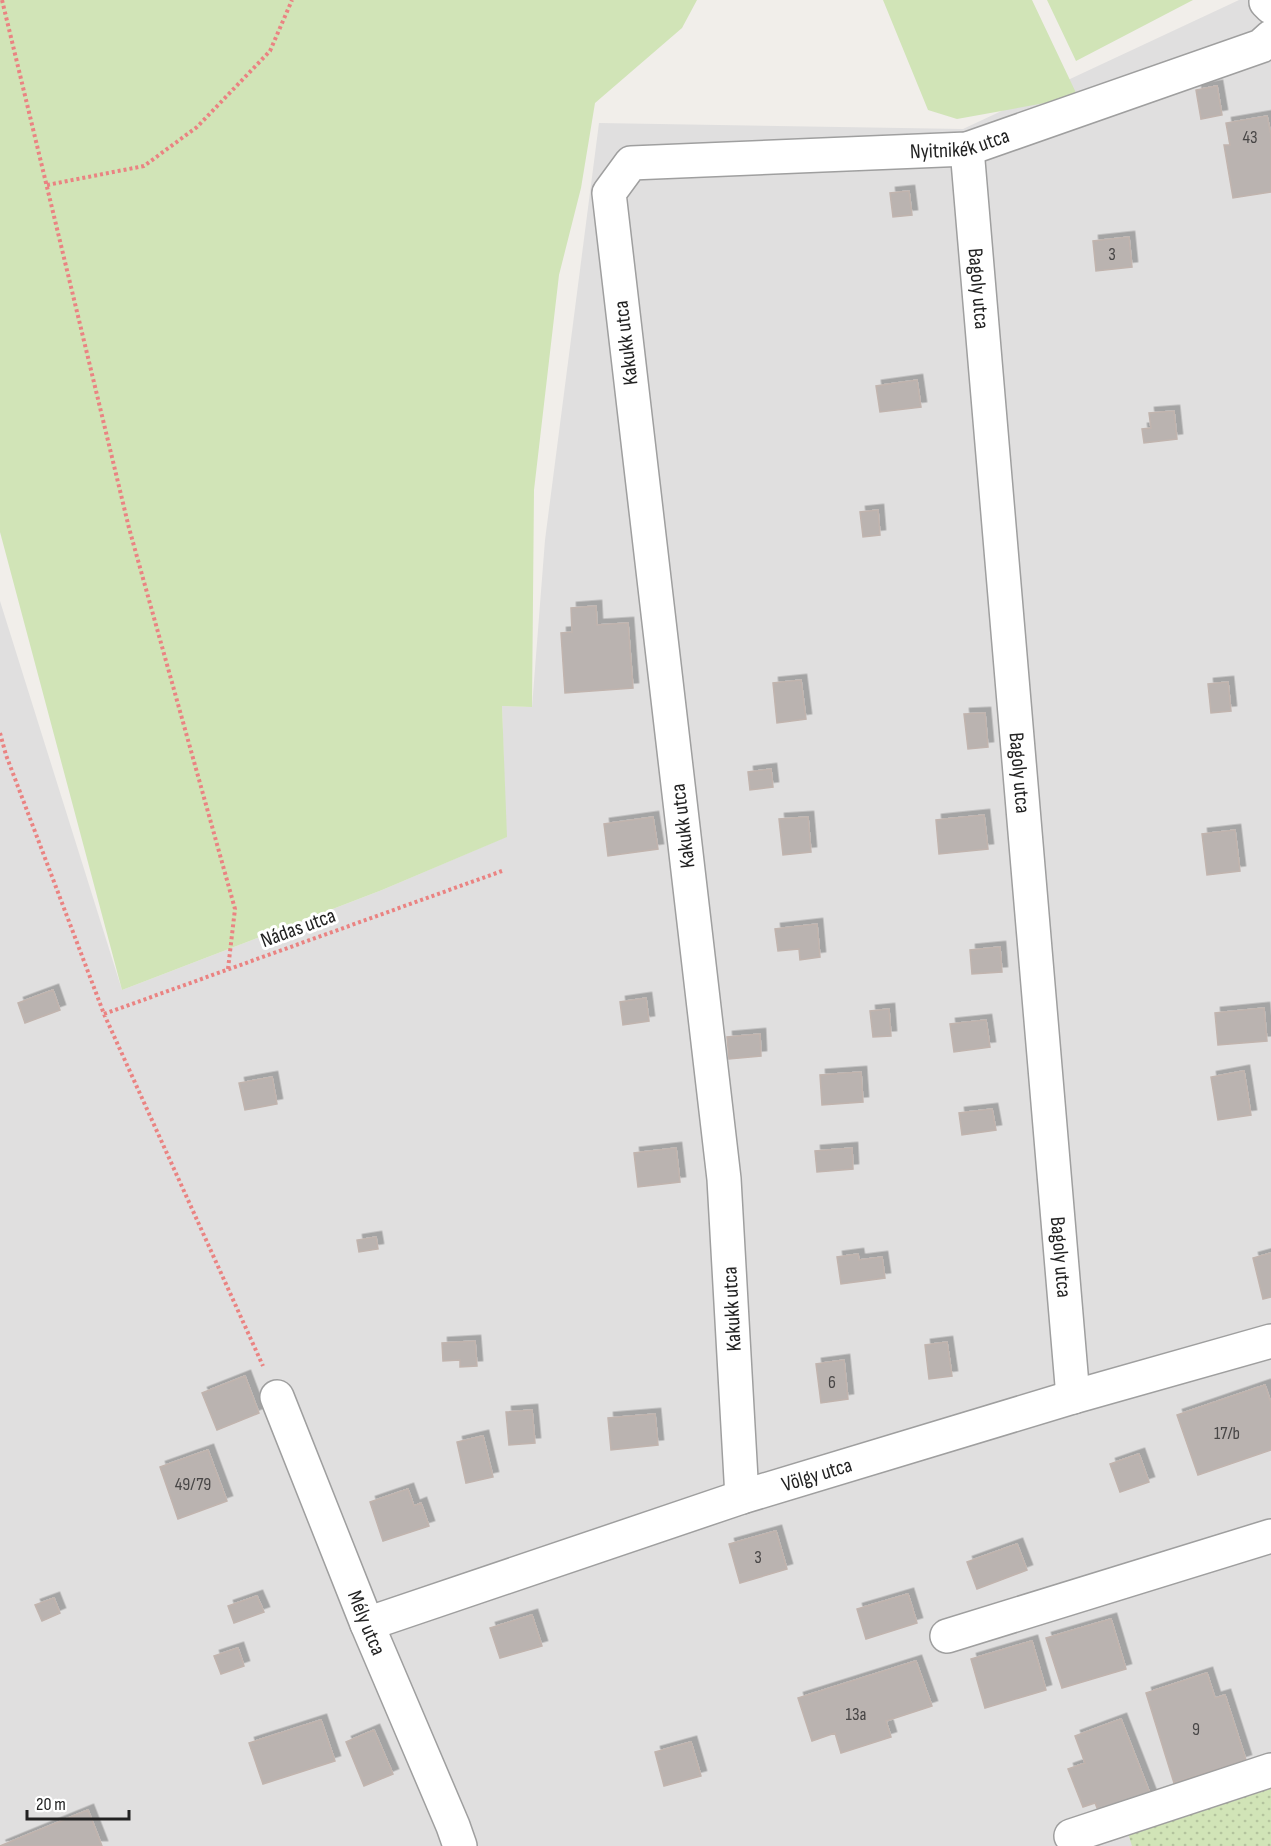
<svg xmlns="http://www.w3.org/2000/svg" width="1271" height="1846" viewBox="0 0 1271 1846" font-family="'Sofia Sans Condensed',sans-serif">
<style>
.residential{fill:#e0dfdf}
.grass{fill:#d1e4b7}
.garden{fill:url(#garden-dots)}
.building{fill:#bab3b0;stroke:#c1b4ae;stroke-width:1.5;filter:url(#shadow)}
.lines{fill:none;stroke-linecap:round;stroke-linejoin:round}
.minor-casing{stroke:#9f9f9f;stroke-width:36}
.path{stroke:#ea8382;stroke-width:4;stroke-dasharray:3 3;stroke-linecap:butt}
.minor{stroke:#fff;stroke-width:33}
.labels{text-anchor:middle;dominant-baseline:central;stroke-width:6;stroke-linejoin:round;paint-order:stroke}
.number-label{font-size:18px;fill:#484646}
.street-label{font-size:21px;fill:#222;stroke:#fff}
</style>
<defs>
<pattern id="garden-dots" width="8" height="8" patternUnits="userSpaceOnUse" patternTransform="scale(1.5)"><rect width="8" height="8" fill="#d1e4b7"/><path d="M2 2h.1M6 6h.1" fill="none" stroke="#b3c39d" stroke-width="1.8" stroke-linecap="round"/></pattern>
<filter id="shadow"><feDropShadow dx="5.5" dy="-5.5" stdDeviation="0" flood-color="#0004"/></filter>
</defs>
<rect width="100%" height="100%" fill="#f1eeea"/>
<path class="residential" d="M1239,0H1271V1846H0V601L122,990L382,890L506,837L502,706L532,707L545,540L599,123L963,129Z"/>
<path class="grass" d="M0,0H697L682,28L595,103L581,188L559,275L534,490L532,707L502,706L507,837L382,890L122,990L0,532Z
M883,0H1032L1078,97L957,119L928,110Z
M1047,0H1193L1076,61Z"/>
<path class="garden" d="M1271,1788V1846H1132L1128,1833Z"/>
<path class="building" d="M1217,86L1222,115L1201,119L1196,90Z
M1267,116L1271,135V192L1233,198L1224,145H1230L1226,123Z
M909,191L912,215L893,217L890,193Z
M1129,237L1132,267L1096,271L1093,241Z
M917,380L921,407L880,412L876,386Z
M1174,411L1177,439L1144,443L1142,429L1151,428L1149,413Z
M878,510L880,535L863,537L860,512Z
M596,606L597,625L628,623L633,688L565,693L561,633L572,632L571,608Z
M801,680L806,719L777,723L773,683Z
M1228,682L1231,711L1211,713L1208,684Z
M985,713L988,747L968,749L964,714Z
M771,769L773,787L750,790L748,772Z
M984,815L988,849L939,854L936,820Z
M653,817L658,849L608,856L604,824Z
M808,817L811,852L783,855L779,819Z
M1235,830L1240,871L1207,875L1202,834Z
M817,924L820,957L800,960L799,949L778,951L775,929Z
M1000,947L1002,972L972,974L970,950Z
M53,990L60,1010L25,1023L18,1003Z
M646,998L649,1021L623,1025L620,1002Z
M1264,1008L1267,1041L1218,1045L1215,1013Z
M889,1009L891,1036L873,1037L870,1011Z
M986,1020L990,1047L954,1052L950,1024Z
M760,1034L761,1056L729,1059L727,1037Z
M1244,1071L1251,1115L1218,1120L1211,1077Z
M861,1072L863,1102L822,1105L820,1075Z
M272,1077L277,1104L245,1110L239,1083Z
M992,1109L996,1130L962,1135L959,1113Z
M676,1148L680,1182L638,1187L634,1153Z
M852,1148L853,1169L817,1172L815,1151Z
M376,1237L378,1249L359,1252L357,1240Z
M1271,1253V1297L1263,1299L1253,1258Z
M858,1254L859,1260L882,1257L885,1278L841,1284L837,1257Z
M475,1341L477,1366L460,1367V1360L443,1361L442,1343Z
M947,1342L952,1376L929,1379L925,1345Z
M844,1360L848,1399L821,1403L816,1364Z
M245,1376L259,1413L217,1430L202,1393Z
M1265,1385L1271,1403V1450L1198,1475L1177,1415Z
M532,1410L535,1443L509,1445L506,1412Z
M655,1414L658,1445L611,1450L608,1418Z
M483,1436L493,1477L466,1483L457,1442Z
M208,1450L227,1501L178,1519L160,1467Z
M1139,1454L1149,1482L1120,1492L1110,1464Z
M408,1489L414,1506L421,1503L429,1526L383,1541L370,1502Z
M776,1531L787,1569L740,1583L729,1544Z
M1017,1544L1027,1570L977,1589L967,1562Z
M908,1594L917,1623L866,1639L857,1609Z
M257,1596L264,1612L234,1623L228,1606Z
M54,1598L60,1613L42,1621L35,1605Z
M532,1615L542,1646L500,1658L490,1628Z
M1111,1619L1126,1669L1062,1688L1046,1638Z
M1032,1641L1046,1690L985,1708L971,1659Z
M238,1648L244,1666L221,1674L214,1656Z
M916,1661L932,1706L886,1721L891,1737L841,1753L835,1733L812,1741L798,1698Z
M1207,1673L1215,1698L1225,1695L1246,1760L1174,1783L1146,1693Z
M1121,1719L1151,1796L1100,1815L1095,1803L1083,1807L1068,1769L1085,1763L1075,1736Z
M321,1720L335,1761L263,1784L249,1743Z
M374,1730L393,1774L364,1786L346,1742Z
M691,1742L701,1776L664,1786L655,1752Z
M88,1810L102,1846H0Z"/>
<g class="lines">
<defs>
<g id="minor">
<path d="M1266,2L1271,7"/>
<path id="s1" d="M967,149L1073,1397"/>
<path id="s2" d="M277,1397L367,1624L453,1826L460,1846"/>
<path id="s3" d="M742,1497L724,1179L609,193L631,163L967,149L1261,46L1271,37"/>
<path id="s4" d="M367,1624L742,1497L1073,1397L1271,1341"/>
<path d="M947,1636L1271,1536"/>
<path d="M1071,1836L1271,1770"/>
</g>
</defs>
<use href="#minor" class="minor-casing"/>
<path class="path" d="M2,0L129,528L235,909L228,969
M47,185L144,166L197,127L270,51L292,0
M0,733L6,755L104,1014L263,1366
M104,1014L502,871"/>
<use href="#minor" class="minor"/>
</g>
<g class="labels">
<g class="number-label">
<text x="1250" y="137">43</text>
<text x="1112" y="254">3</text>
<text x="832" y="1382">6</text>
<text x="1227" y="1433">17/b</text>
<text x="193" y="1484">49/79</text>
<text x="758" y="1557">3</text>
<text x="856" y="1714">13a</text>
<text x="1196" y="1729">9</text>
</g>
<g class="street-label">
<text stroke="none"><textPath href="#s3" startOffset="1678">Nyitnikék utca</textPath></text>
<text stroke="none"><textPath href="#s1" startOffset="140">Bagoly utca</textPath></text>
<text transform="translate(626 343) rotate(-97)">Kakukk utca</text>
<text stroke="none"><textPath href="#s1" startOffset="626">Bagoly utca</textPath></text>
<text transform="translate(683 826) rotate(-97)">Kakukk utca</text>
<text transform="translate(298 928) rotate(-20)">Nádas utca</text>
<text stroke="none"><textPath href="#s1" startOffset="1112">Bagoly utca</textPath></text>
<text transform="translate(732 1309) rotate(-93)">Kakukk utca</text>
<text stroke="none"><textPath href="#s4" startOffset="474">Völgy utca</textPath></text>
<text stroke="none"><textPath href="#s2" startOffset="243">Mély utca</textPath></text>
</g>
</g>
<path d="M27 1810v9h102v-9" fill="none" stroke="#222222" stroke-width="3"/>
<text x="36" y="1810" font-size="18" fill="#222222" stroke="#ffffff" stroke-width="4.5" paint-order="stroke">20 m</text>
</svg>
